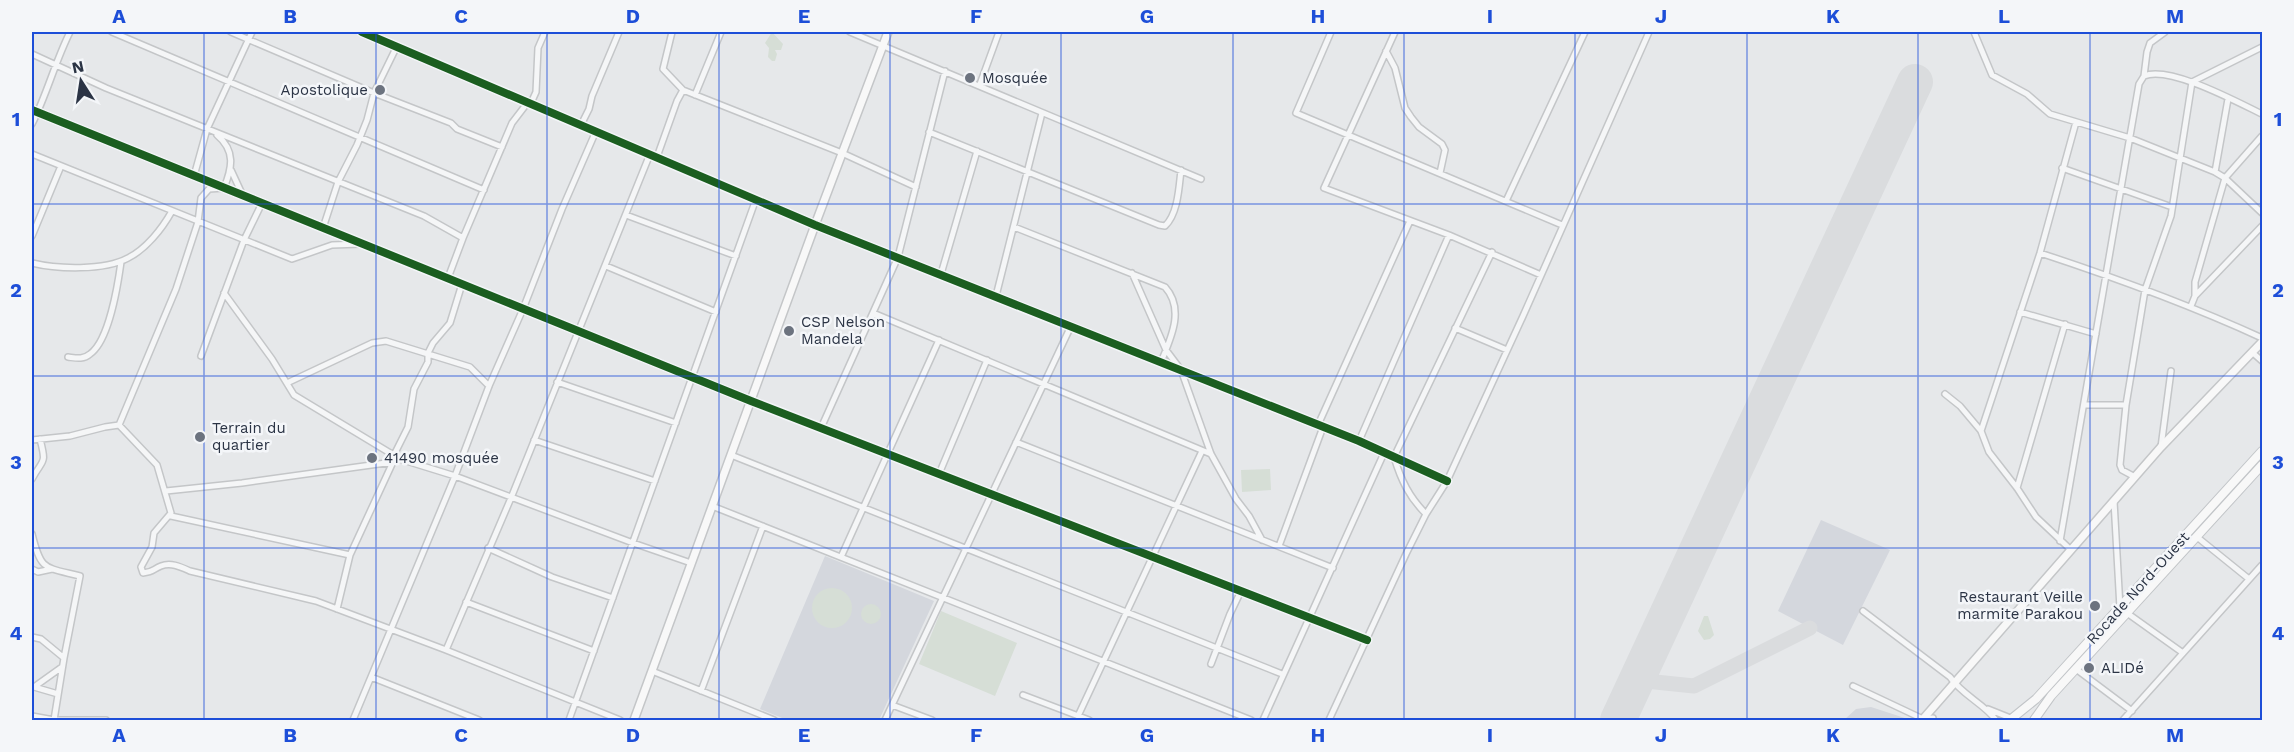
<svg xmlns="http://www.w3.org/2000/svg" width="2294" height="752" viewBox="0 0 2294 752" font-family="'Work Sans',sans-serif">
<style>
.built{fill:#d4d7dd}
.green{fill:#d6ded6}
.lines{fill:none;stroke-linecap:round;stroke-linejoin:round}
.taxiway{stroke:#dadcde;stroke-width:15}
.runway{stroke:#dadcde;stroke-width:36}
.street-casing{stroke:#c4c6c8;stroke-width:8}
.secondary-casing{stroke:#c4c6c8;stroke-width:10}
.primary-casing{stroke:#c2c5c8;stroke-width:10}
.street{stroke:#f5f6f7;stroke-width:5}
.secondary{stroke:#f8f8f8;stroke-width:7}
.primary{stroke:#f8f8f8;stroke-width:8}
.cycleway-casing{stroke:#f4f6f9;stroke-width:11}
.cycleway{stroke:#1b5e20;stroke-width:8}
.grid{fill:none;stroke:#1d4ed8;stroke-width:1.5;stroke-opacity:0.55}
.poi-dot{fill:#6c737f;stroke:#f4f6f9;stroke-width:2}
.labels{text-anchor:middle;dominant-baseline:central;stroke-width:5;stroke-linejoin:round;paint-order:stroke}
.poi-label{font-size:15px;fill:#2b3445;stroke:#f4f6f9;text-anchor:start}
.street-label{font-size:15px;fill:#2b3445;stroke:#f4f6f9}
.neatline{fill:none;stroke:#1d4ed8;stroke-width:2}
.grid-label{font-size:20px;text-anchor:middle;font-weight:bold;fill:#1d4ed8}
</style>
<rect width="100%" height="100%" fill="#e6e8ea"/>
<path class="built" d="M1821,520L1890,550L1843,645L1778,611Z
M825,556L934,601L879,720H787L760,709Z
M1871,707L1911,720H1844L1856,709Z"/>
<path class="green" d="M772,32L783,44L781,50H775L777,54L775,61H772L768,57L769,48L765,43Z
M1270,469L1271,490L1242,492L1241,470Z
M812 608a20 20 0 1 1 40 0a20 20 0 1 1-40 0Z
M861 614a10 10 0 1 1 20 0a10 10 0 1 1-20 0Z
M941,611L1017,643L995,696L919,664Z
M1704,616H1708L1714,635L1710,639L1704,640L1698,631Z"/>
<g class="lines">
<path class="taxiway" d="M1636,680L1694,686L1810,628"/>
<path class="runway" d="M1618,720L1915,82"/>
<defs>
<path id="street" d="M112,32L484,190
M231,32L374,93L451,123L457,129L502,147
M672,32L663,69L683,90L842,153L916,187
M850,32L1201,179
M1331,32L1296,113L1562,225
M1395,32L1324,188L1449,235L1541,275
M1974,32L1992,75L2027,94L2050,114L2130,138L2215,172L2225,178L2262,213
M1386,51L1395,68L1405,108L1411,117L1419,127L1442,144L1445,150L1440,173
M32,54L106,88L424,216L463,238
M2144,76C2169,65 2237,102 2262,114
M980,84L999,32
M695,95L721,32
M32,124C47,94 55,62 70,32
M581,125L589,109L592,96L619,32
M929,132L1159,225L1165,226C1178,214 1179,187 1181,170
M32,154L292,259L332,245L361,244
M657,157L677,101L683,90
M2062,168L2172,207
M231,170L243,196
M2215,172L2228,99
M194,176L207,129L252,32
M1506,201L1585,32
M626,215L736,256
M1014,227L1165,287C1185,309 1171,338 1161,362
M323,228L338,182L357,145L367,120L374,93L397,46
M32,236L61,166
M2040,253C2116,278 2190,305 2262,338
M32,263C57,269 104,271 128,258C146,249 162,229 172,211
M606,266L716,312
M1132,273L1166,350L1181,370L1211,454L1236,499L1249,516L1262,540
M941,274L977,151
M448,278L463,238L512,123L525,106L531,103L536,92L538,48L545,32
M224,293L272,359L294,395L400,459
M996,296L1042,113
M2195,296L2262,226
M2191,306L2195,296V282L2225,178L2262,136
M2020,312L2096,334
M873,313L1211,454
M1455,328L1507,350
M2253,353L2262,361
M201,356L244,240L262,203
M68,357C76,358 83,360 90,354C109,341 118,284 121,262
M557,382L676,423
M287,383L372,343L386,341L470,367L489,386
M1229,389L1359,441L1447,481
M1945,394L1960,406L1981,431L1989,452L2017,488L2036,517L2071,550
M2084,405H2126
M119,425L157,465L171,513L154,533L152,547L141,567L143,573C154,572 153,569 161,566C171,562 181,567 190,571L316,601L446,650L620,720
M1318,425L1410,221
M821,428L898,257L945,71
M1981,431L2040,253L2076,122
M32,440L70,436L105,427L119,425L176,289L198,222L201,198L209,189L224,188C232,168 236,151 217,135
M534,440L655,481
M1359,441L1449,235
M1016,442L1333,568
M2161,447L2171,371
M394,455L408,427L414,389L428,362V353L433,343L450,323L462,284
M731,455L1282,674
M939,474L987,360
M2135,477L2122,470L2120,465L2126,405L2145,290L2171,216L2192,82L2262,47
M32,479C43,458 47,466 40,439
M2017,488L2065,324
M166,491L242,483L393,462
M2114,501L2120,608L2183,653
M712,506L1251,720
M1426,514C1409,497 1401,480 1394,457L1492,252
M171,516L350,555
M32,534C41,571 44,567 80,576L64,658
M2197,537L2249,579
M2060,541L2139,84L2144,76L2147,52L2150,43L2165,32
M1279,546L1323,427
M488,548L552,577L613,598
M841,557L939,340
M32,569L38,572L52,569
M466,602L594,651
M337,609L350,555L393,462L400,459L455,476L633,543L691,563
M1863,611L1950,677C1962,695 1983,703 1996,720
M32,637L41,639L64,658L54,720
M446,650L511,498L650,154
M1211,664L1230,614L1241,591
M2076,669L2132,711
M652,671L774,720
M371,677L479,720
M1853,686L1923,719L1933,718
M32,687H34L62,667
M34,687L58,694
M701,691L763,526
M1023,695L1089,720
M892,705L932,720
M1988,709L2013,719
M32,716L54,720H106
M1078,716L1202,451
M353,720L455,476L489,386L523,309L562,209L596,131
M569,720L756,199
M885,720L1071,326
M1263,720L1384,453
M1329,720L1406,554L1426,514L1447,481L1523,316L1649,32
M2123,720L2262,565"/>
<path id="secondary" d="M362,32L815,225L1229,389
M32,110L751,401L1367,640
M1923,719L2161,447L2262,342
M634,720L815,225L888,32"/>
<path id="primary" d="M2010,720L2036,699L2262,451
M2034,720L2051,696L2262,465"/>
</defs>
<use href="#street" class="street-casing"/>
<use href="#secondary" class="secondary-casing"/>
<use href="#primary" class="primary-casing"/>
<use href="#street" class="street"/>
<use href="#secondary" class="secondary"/>
<use href="#primary" class="primary"/>
<defs>
<path id="cycleway" d="M362,32L815,225L1359,441L1447,481
M32,110L751,401L1367,640"/>
</defs>
<use href="#cycleway" class="cycleway-casing"/>
<use href="#cycleway" class="cycleway"/>
</g>
<path class="grid" d="M204,32V720M376,32V720M547,32V720M719,32V720M890,32V720M1061,32V720M1233,32V720M1404,32V720M1575,32V720M1747,32V720M1918,32V720M2090,32V720M32,204H2262M32,376H2262M32,548H2262"/>
<g class="poi-dot">
<circle cx="970" cy="78" r="6"/>
<circle cx="380" cy="90" r="6"/>
<circle cx="789" cy="331" r="6"/>
<circle cx="200" cy="437" r="6"/>
<circle cx="372" cy="458" r="6"/>
<circle cx="2095" cy="606" r="6"/>
<circle cx="2089" cy="668" r="6"/>
</g>
<g class="labels">
<g class="poi-label">
<text x="982" y="78">Mosquée</text>
<text x="368" y="90" text-anchor="end">Apostolique</text>
<text x="801" y="322">CSP Nelson<tspan x="801" dy="17">Mandela</tspan></text>
<text x="212" y="428">Terrain du<tspan x="212" dy="17">quartier</tspan></text>
<text x="384" y="458">41490 mosquée</text>
<text x="2083" y="597" text-anchor="end">Restaurant Veille<tspan x="2083" dy="17">marmite Parakou</tspan></text>
<text x="2101" y="668">ALIDé</text>
</g>
<g class="street-label">
<text transform="translate(2138 588) rotate(-48)">Rocade Nord-Ouest</text>
</g>
</g>
<rect width="2294" height="752" fill="none" stroke="#f4f6f9" stroke-width="66"/>
<g transform="translate(81 81) rotate(348)" stroke="#f4f6f9" stroke-width="4.5" paint-order="stroke">
<path d="M0-4.5L10 22L0 15L-10 22Z" fill="#2b3445"/>
<text y="-9" font-size="16" font-weight="bold" text-anchor="middle" fill="#2b3445">N</text>
</g>
<rect x="33" y="33" width="2228" height="686" class="neatline"/>
<g class="grid-label">
<text x="119" y="23">A</text>
<text x="290" y="23">B</text>
<text x="461" y="23">C</text>
<text x="633" y="23">D</text>
<text x="804" y="23">E</text>
<text x="976" y="23">F</text>
<text x="1147" y="23">G</text>
<text x="1318" y="23">H</text>
<text x="1490" y="23">I</text>
<text x="1661" y="23">J</text>
<text x="1833" y="23">K</text>
<text x="2004" y="23">L</text>
<text x="2175" y="23">M</text>
<text x="16" y="126">1</text>
<text x="2278" y="126">1</text>
<text x="16" y="297">2</text>
<text x="2278" y="297">2</text>
<text x="16" y="469">3</text>
<text x="2278" y="469">3</text>
<text x="16" y="640">4</text>
<text x="2278" y="640">4</text>
<text x="119" y="742">A</text>
<text x="290" y="742">B</text>
<text x="461" y="742">C</text>
<text x="633" y="742">D</text>
<text x="804" y="742">E</text>
<text x="976" y="742">F</text>
<text x="1147" y="742">G</text>
<text x="1318" y="742">H</text>
<text x="1490" y="742">I</text>
<text x="1661" y="742">J</text>
<text x="1833" y="742">K</text>
<text x="2004" y="742">L</text>
<text x="2175" y="742">M</text>
</g>
</svg>
